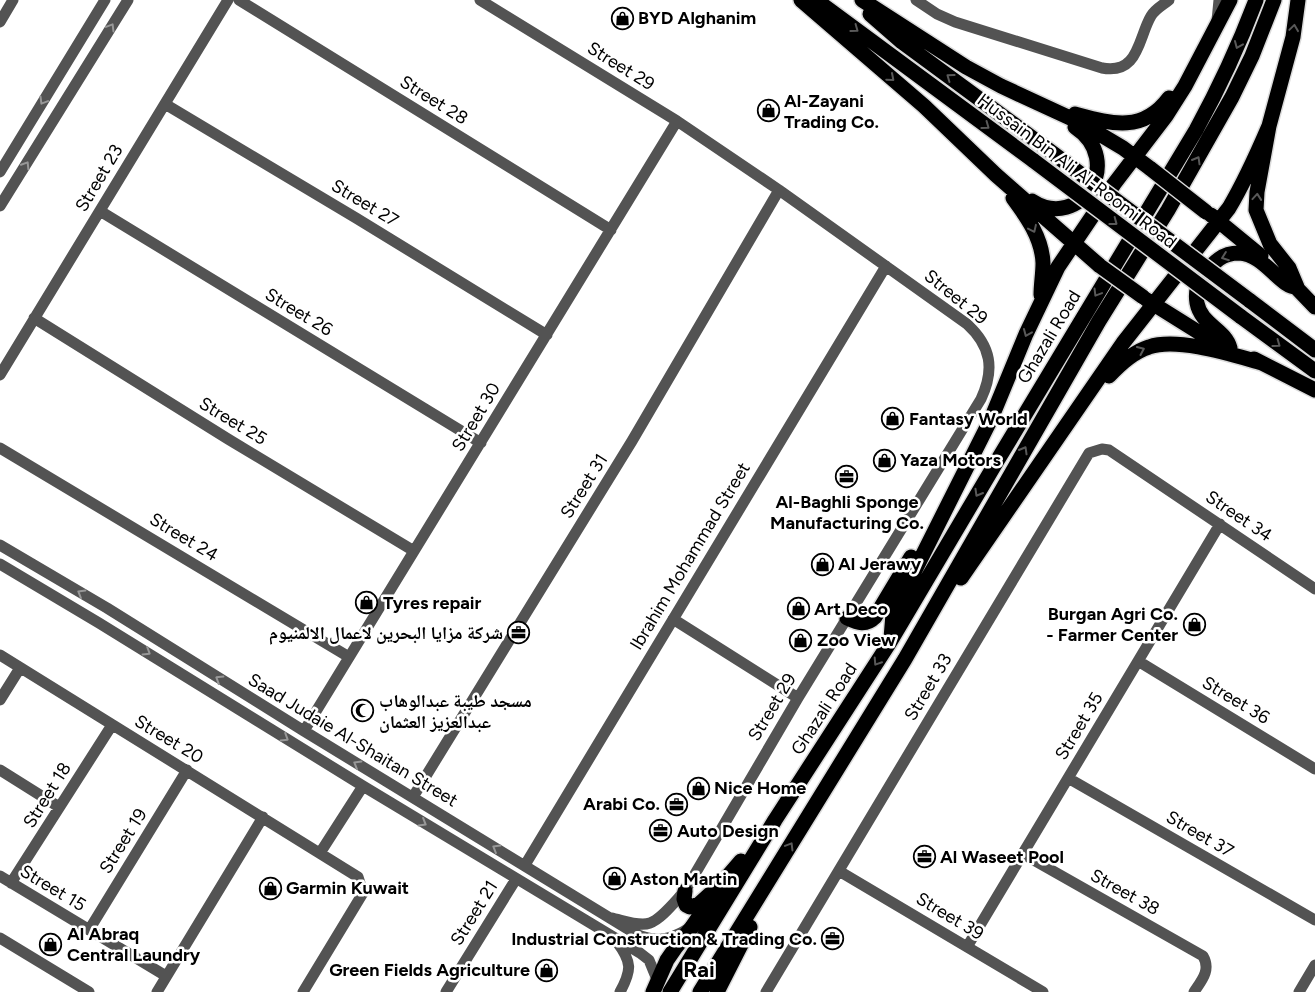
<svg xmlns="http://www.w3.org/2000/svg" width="1315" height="992" viewBox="0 0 1315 992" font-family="Figtree,'Noto Naskh Arabic',sans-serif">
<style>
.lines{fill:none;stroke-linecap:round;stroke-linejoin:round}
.highway-casing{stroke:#dbdbdb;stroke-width:18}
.minor{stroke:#535353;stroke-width:11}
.highway{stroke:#000;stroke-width:15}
.highway-bridge-casing{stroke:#dbdbdb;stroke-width:18;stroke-linecap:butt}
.highway-bridge{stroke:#000;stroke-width:15}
.oneway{stroke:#989898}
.oneway2{stroke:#595959}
.labels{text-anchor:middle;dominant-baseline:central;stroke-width:5;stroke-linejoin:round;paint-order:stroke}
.poi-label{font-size:18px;font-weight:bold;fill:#000;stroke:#fff;text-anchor:start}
.street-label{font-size:18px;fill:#000;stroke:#fff}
.district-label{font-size:22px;font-weight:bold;fill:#000;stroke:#fff}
</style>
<rect width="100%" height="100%" fill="#fff"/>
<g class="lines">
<defs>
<path id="highway" d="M801,0L924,106L996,175L1100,266
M816,0L1034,161
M862,0L966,67L1001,86L1081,123L1123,148L1151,169
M870,14L902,42L1046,148
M1075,114C1112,124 1143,133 1169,98
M1013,198C1027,217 1042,238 1043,263C1043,274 1041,284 1041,295
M1032,201C1080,232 1126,161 1075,127
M1211,215L1261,256
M1290,281L1315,307
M1297,287L1289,268L1270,244L1256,210L1257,192L1269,126L1293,37L1298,0
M1147,300L1203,335L1228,347
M1249,300L1315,350
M1240,316L1315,371
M1230,348C1225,329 1201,325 1197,303C1195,291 1198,283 1205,274C1214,262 1222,253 1239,253C1265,254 1280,288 1297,287
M1254,359L1315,390
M1109,376C1120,364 1133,352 1149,347C1178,337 1233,355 1262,363
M961,578L1123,343L1229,208C1245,181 1257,154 1269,126
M847,618C858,623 866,626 875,617L911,557
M891,638L893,614L991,419L1026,334L1058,267L1114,184L1166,116L1185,86L1230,0
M685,891L684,899L686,905L690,907L699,904L710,894
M653,992L667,960L676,947L692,927L722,883L741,861
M670,992L775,820L890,642L997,461L1196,130C1219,88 1239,45 1256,0
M700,992L905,659L1099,321L1168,210L1232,97L1252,56L1274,0
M717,992L750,927"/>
</defs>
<use href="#highway" class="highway-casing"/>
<path class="minor" d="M239,0L611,230
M480,0L677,121L779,190L967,324C991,346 995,369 981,399L798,698L685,891C676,900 662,919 650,923C639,927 622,920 611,918
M916,0L937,14L955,22L1102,68C1139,75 1138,38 1151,16C1155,9 1163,5 1169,0
M1217,21L1219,0
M0,22L13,0
M165,104L356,218L547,335
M0,172L105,0
M0,206L128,0
M100,211L481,443
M34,318L228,439L414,551
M0,375L228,0
M0,448L349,657
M0,545L107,608L304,731L636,934C657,943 669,940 688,929
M0,564L99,623L363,786L640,953L649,960L658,982
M673,619L798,698
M0,655L358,877L363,893L303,992
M1138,661L1315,769
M0,700L20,668
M304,731L677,121
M0,770L59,807
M1068,778L1315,920
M413,797L632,441L779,190
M320,853L363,786
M1023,854L1203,956C1211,970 1202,980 1194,992
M525,865L886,266
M839,871L1043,992
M0,876L166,976
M11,883L112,725
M89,930L187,770
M0,938L89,992
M617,942C632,962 632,970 620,992
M967,947L1220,524
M157,992L263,817
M446,992L516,879
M766,992L1089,453L1102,449L1109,450L1315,589
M1299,992L1315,965"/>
<use href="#highway" class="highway"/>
<defs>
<path id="highway-bridge" d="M1046,148L1249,300
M1034,161L1240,316
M1151,169L1206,212
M1100,266L1143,297"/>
</defs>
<use href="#highway-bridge" class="highway-bridge-casing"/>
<use href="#highway-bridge" class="highway-bridge"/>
</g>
<defs><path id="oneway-chevron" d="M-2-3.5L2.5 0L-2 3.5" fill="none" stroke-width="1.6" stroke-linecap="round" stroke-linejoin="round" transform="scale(1.25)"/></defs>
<g class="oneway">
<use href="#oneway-chevron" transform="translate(111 27) rotate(-59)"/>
<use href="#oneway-chevron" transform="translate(43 101) rotate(121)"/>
<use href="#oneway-chevron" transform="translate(26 165) rotate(-58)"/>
<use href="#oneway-chevron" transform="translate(81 593) rotate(-149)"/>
<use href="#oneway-chevron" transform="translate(147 652) rotate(32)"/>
<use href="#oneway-chevron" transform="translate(219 679) rotate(-148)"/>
<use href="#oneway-chevron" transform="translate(285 738) rotate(32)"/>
<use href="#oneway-chevron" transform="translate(357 764) rotate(-149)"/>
<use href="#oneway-chevron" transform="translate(423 823) rotate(31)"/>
<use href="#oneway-chevron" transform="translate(496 848) rotate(-149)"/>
</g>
<g class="oneway2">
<use href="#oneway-chevron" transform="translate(1294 28) rotate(-82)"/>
<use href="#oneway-chevron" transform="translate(855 29) rotate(36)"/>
<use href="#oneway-chevron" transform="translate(1238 45) rotate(113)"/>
<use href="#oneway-chevron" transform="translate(950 77) rotate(-144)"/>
<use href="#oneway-chevron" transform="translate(891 78) rotate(41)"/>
<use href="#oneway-chevron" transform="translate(986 126) rotate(36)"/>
<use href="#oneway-chevron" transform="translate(1197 160) rotate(-60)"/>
<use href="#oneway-chevron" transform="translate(1257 197) rotate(-85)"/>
<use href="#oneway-chevron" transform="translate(1114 222) rotate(37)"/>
<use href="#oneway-chevron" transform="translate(1033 229) rotate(65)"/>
<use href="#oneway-chevron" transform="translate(1225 257) rotate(160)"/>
<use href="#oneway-chevron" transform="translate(1097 293) rotate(121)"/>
<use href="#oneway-chevron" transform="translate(1027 333) rotate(113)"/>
<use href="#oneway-chevron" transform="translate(1277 344) rotate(36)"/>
<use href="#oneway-chevron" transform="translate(1141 350) rotate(-24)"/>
<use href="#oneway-chevron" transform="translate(1024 450) rotate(-60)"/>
<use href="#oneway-chevron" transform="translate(978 493) rotate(120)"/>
<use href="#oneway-chevron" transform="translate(877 662) rotate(123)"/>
<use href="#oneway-chevron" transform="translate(790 846) rotate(-59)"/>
</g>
<defs>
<symbol id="shop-ring" viewBox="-11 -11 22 22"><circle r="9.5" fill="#fff" stroke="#000" stroke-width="1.5"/><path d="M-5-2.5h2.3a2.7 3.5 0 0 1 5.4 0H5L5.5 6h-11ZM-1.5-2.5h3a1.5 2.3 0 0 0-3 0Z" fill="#000"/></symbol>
<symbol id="office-ring" viewBox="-11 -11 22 22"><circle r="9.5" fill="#fff" stroke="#000" stroke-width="1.5"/><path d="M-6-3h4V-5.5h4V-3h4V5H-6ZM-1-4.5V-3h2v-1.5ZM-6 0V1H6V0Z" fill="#000"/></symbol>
<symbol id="mosque-ring" viewBox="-11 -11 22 22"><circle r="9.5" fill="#fff" stroke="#000" stroke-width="1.5"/><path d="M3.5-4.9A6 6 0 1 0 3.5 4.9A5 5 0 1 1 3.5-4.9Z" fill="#000"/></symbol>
</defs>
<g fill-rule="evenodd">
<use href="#shop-ring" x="610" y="6" width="25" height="25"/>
<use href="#shop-ring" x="756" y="98" width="25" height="25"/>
<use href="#shop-ring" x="880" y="406" width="25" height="25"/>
<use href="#shop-ring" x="872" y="448" width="25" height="25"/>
<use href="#office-ring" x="834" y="464" width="25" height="25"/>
<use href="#shop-ring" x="810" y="552" width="25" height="25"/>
<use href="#shop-ring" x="354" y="590" width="25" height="25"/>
<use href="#shop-ring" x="786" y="596" width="25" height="25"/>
<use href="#shop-ring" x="1182" y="612" width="25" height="25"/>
<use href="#office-ring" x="506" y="620" width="25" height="25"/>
<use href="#shop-ring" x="788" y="628" width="25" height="25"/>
<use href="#mosque-ring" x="350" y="698" width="25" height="25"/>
<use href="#shop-ring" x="686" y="776" width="25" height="25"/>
<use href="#office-ring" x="664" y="792" width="25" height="25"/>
<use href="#office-ring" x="648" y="818" width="25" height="25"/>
<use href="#office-ring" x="912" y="844" width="25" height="25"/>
<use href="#shop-ring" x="602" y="866" width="25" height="25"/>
<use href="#shop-ring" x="258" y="876" width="25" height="25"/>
<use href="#office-ring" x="820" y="926" width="25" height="25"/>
<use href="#shop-ring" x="38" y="932" width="25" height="25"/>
<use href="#shop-ring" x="534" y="958" width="25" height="25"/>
</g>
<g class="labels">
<g class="poi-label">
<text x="638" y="18">BYD Alghanim</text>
<text x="784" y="101">Al-Zayani<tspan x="784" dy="21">Trading Co.</tspan></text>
<text x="909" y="419">Fantasy World</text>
<text x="900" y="460">Yaza Motors</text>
<text x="847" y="502" text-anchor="middle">Al-Baghli Sponge<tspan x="847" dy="21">Manufacturing Co.</tspan></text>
<text x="838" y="564">Al Jerawy</text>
<text x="383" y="603">Tyres repair</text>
<text x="814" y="609">Art Deco</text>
<text x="1178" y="614" text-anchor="end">Burgan Agri Co.<tspan x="1178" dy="21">- Farmer Center</tspan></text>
<text x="503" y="633" text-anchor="end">شركة مزايا البحرين لاعمال الالمنيوم</text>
<text x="817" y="640">Zoo View</text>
<text x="379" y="701">مسجد طيبة عبدالوهاب<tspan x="379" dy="21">عبدالعزيز العثمان</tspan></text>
<text x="714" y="788">Nice Home</text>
<text x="660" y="804" text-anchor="end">Arabi Co.</text>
<text x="677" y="831">Auto Design</text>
<text x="940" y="857">Al Waseet Pool</text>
<text x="630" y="879">Aston Martin</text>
<text x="286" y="888">Garmin Kuwait</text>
<text x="67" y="934">Al Abraq<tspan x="67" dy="21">Central Laundry</tspan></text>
<text x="817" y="939" text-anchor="end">Industrial Construction &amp; Trading Co.</text>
<text x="530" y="970" text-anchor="end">Green Fields Agriculture</text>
</g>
<g class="street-label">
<text transform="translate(621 66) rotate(32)">Street 29</text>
<text transform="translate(434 100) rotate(32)">Street 28</text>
<text transform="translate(1077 171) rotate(37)">Hussain Bin Ali Al-Roomi Road</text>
<text transform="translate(99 178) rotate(-59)">Street 23</text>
<text transform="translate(365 203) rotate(31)">Street 27</text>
<text transform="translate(956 297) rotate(39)">Street 29</text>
<text transform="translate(299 312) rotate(31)">Street 26</text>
<text transform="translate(1049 337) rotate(-59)">Ghazali Road</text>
<text transform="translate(476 417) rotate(-59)">Street 30</text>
<text transform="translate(233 421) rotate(31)">Street 25</text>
<text transform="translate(584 486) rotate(-58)">Street 31</text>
<text transform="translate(1239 516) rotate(34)">Street 34</text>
<text transform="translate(184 537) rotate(31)">Street 24</text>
<text transform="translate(690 556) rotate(-59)">Ibrahim Mohammad Street</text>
<text transform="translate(928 687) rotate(-59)">Street 33</text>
<text transform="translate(1236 700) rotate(31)">Street 36</text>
<text transform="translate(772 707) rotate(-59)">Street 29</text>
<text transform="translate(824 709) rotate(-57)">Ghazali Road</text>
<text transform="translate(1079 726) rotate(-59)">Street 35</text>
<text transform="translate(169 739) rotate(31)">Street 20</text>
<text transform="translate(353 740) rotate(31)">Saad Judaie Al-Shaitan Street</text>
<text transform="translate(47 795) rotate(-58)">Street 18</text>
<text transform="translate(1200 834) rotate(30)">Street 37</text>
<text transform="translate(123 841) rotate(-58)">Street 19</text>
<text transform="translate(53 888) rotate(31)">Street 15</text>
<text transform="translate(1125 892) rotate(29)">Street 38</text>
<text transform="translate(474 913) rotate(-58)">Street 21</text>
<text transform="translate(950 916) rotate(31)">Street 39</text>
</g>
<g class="district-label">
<text x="699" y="969">Rai</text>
</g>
</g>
</svg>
